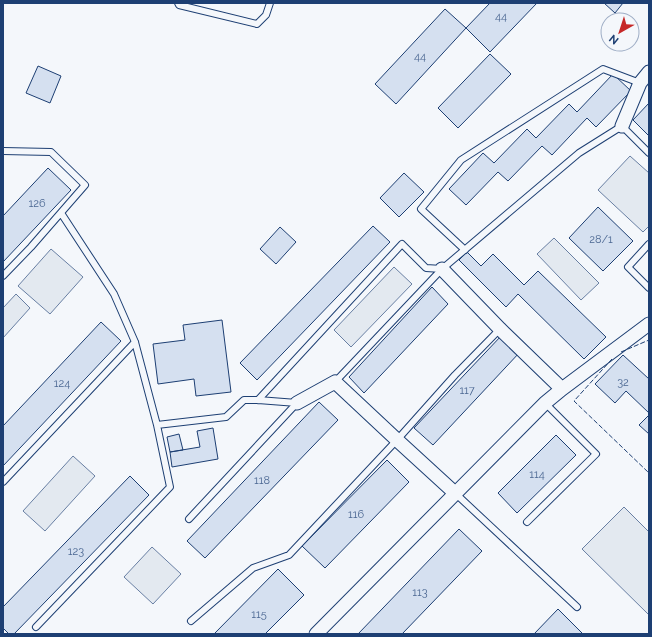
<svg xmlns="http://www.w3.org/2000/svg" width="652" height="637" viewBox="0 0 652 637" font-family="Raleway,sans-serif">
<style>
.green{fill:#e3e9f0;stroke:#687fa3}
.building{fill:#d5e0f0;stroke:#1d3f73}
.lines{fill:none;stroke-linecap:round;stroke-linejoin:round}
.lane-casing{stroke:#1d3f73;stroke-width:8}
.street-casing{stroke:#1d3f73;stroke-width:15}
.lane{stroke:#f4f7fb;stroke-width:6}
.street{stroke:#f4f7fb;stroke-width:13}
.fence{stroke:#1d3f73;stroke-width:1;stroke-dasharray:5 2;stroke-linecap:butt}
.labels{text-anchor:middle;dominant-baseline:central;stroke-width:3;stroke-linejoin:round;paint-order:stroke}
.number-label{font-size:11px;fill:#4b6792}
</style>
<rect width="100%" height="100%" fill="#f4f7fb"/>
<path class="green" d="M630,156L649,173V226L643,232L598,190Z
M554,238L599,283L581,300L537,254Z
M51,249L83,277L50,314L18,286Z
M394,267L412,284L351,347L334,330Z
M16,294L30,308L3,338V308Z
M73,456L95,476L45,531L23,511Z
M624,507L649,532V615L582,549Z
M152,547L181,574L153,604L124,577Z"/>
<path class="building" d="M490,3H537L490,52L466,28Z
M604,3H623L615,13Z
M445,9L466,28L396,104L375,84Z
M490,54L511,74L458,128L438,108Z
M38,66L61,76L50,103L26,93Z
M613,74L631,91L596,127L587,118L552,155L542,146L508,181L498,172L466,205L449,189L483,153L494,163L527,129L536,138L569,104L577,112Z
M649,103V136L633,120Z
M48,168L71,190L3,262V216Z
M404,173L424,192L399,217L380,198Z
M598,207L633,241L603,271L569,238Z
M373,226L390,242L257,380L240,363Z
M280,227L296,242L276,264L260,249Z
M467,252L481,266L493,254L524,285L538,271L606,337L584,359L518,294L506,307L459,260Z
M432,287L448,304L364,393L349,377Z
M222,320L231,392L196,396L194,379L158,384L153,344L185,340L183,325Z
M101,322L121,341L3,466V426Z
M502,335L520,352L433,445L414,428Z
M623,355L649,379V413L626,391L615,403L595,384Z
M319,402L338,420L205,558L187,541Z
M649,415V434L639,425Z
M213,428L218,459L172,467L170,452L200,447L197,431Z
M179,434L183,450L170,452L167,437Z
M556,435L576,455L517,513L498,493Z
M387,460L409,482L325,568L302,546Z
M130,476L149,495L14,634H9L3,628V607Z
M459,529L482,551L402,634H358Z
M278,569L304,595L265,634H214Z
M558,609L582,633V634H534Z"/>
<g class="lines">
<defs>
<path id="lane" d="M178,3L179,5L257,24L266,15L270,3
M3,151L51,152L85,185L31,247L3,276
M649,244L628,267L649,288
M465,250L421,209L461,160L603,69L640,83
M335,382L442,269L579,153L622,126L649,153
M258,400L402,244L426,268L442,269
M157,425L226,417L244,400H258L297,403
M3,482L135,342
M456,494L577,607
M189,519L297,403
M527,522L596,454L545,403
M191,621L253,568L289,555L397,440L455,375L500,329
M36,627L170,487L157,425L135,342L114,294L61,213"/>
<path id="street" d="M622,126L640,83L649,72
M442,269L500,329L562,389
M297,403L335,382L397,440L456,494
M316,634L545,403L562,389L649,324"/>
</defs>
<use href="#lane" class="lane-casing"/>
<use href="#street" class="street-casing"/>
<use href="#lane" class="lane"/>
<use href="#street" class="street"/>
<path class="fence" d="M621,352L649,340
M612,359L574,401L649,473"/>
</g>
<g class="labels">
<g class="number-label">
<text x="501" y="16">44</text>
<text x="420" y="56">44</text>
<text x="37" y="203">126</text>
<text x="601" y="239">28/1</text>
<text x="623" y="382">32</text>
<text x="62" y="383">124</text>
<text x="467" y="390">117</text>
<text x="537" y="474">114</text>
<text x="262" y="480">118</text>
<text x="356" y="514">116</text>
<text x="76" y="551">123</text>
<text x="420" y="592">113</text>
<text x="259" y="614">115</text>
</g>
</g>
<rect width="652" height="637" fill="none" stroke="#1d3f73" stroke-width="8"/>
<g transform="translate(620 32) rotate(219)"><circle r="19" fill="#f4f7fb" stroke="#9eadc5"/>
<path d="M0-3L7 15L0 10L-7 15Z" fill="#c62828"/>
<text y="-6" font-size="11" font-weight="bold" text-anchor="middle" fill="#1d3f73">N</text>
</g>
</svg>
